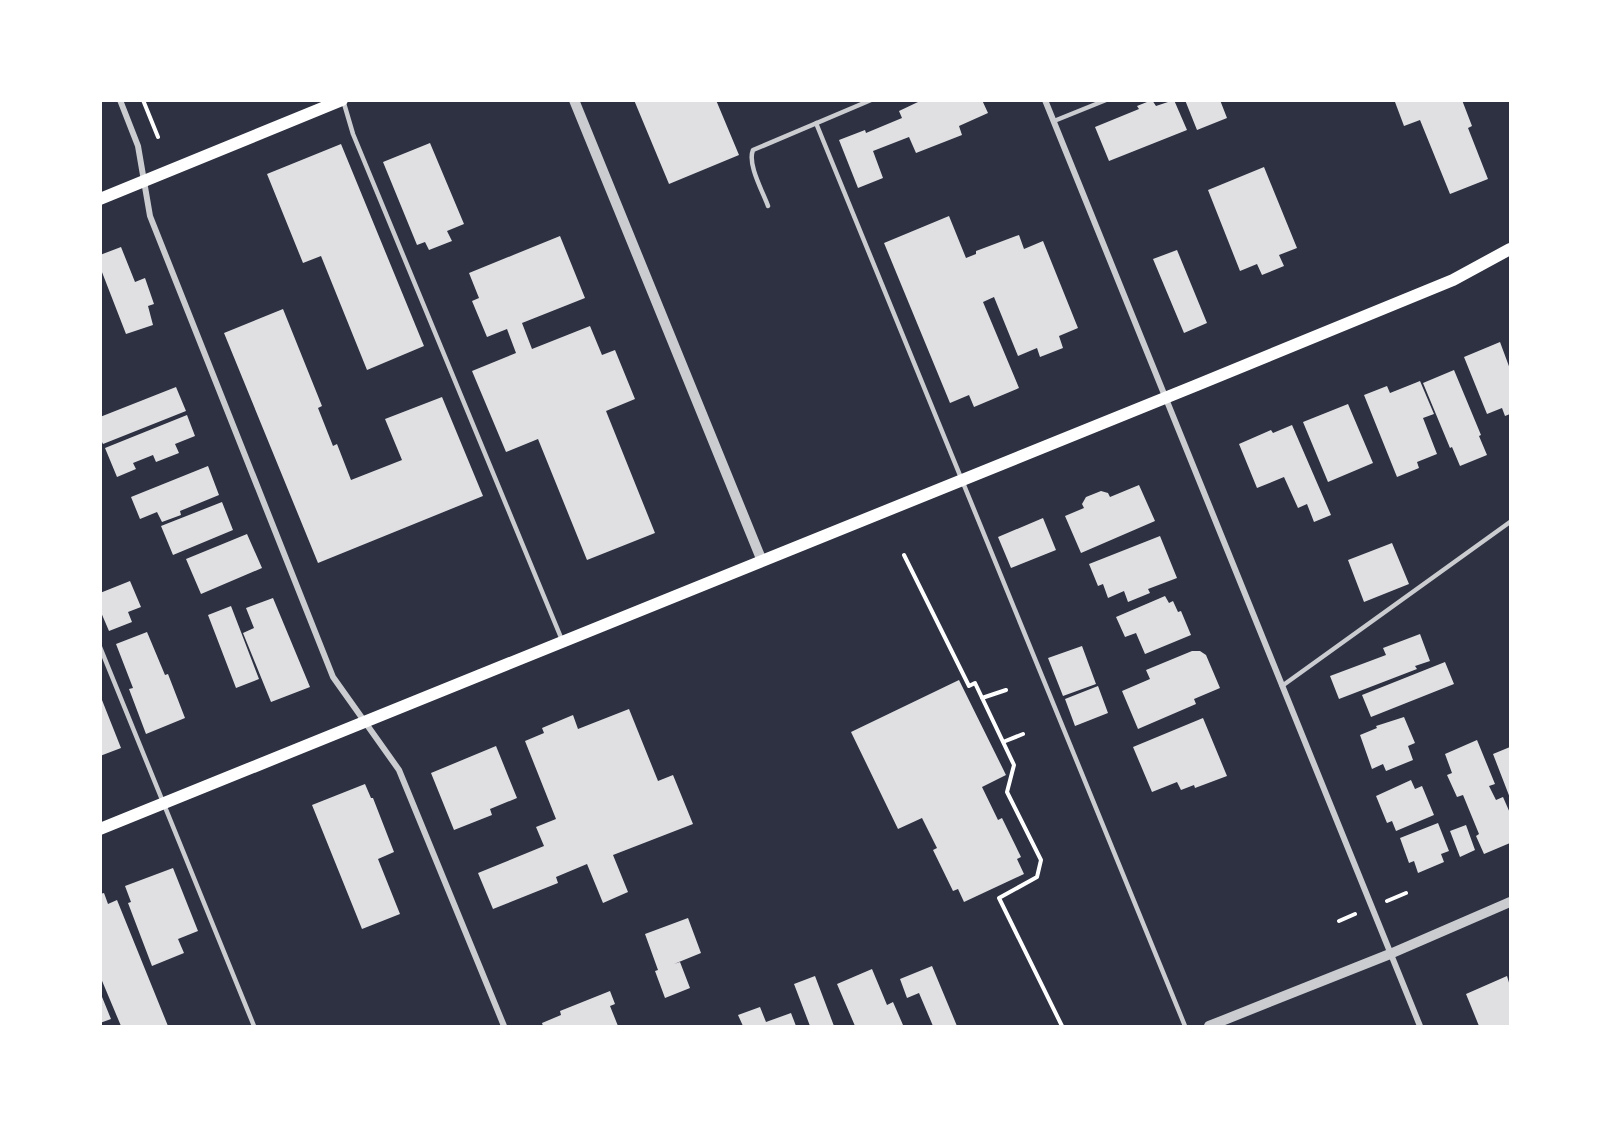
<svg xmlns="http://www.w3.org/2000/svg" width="1611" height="1127" viewBox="0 0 1611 1127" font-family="'Open Sans',sans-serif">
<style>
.building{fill:#e0e0e3}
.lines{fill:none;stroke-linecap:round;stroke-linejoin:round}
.path{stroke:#fff;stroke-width:4}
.service{stroke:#caccd0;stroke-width:4.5}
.minor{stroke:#caccd0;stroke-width:6}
.tertiary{stroke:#caccd0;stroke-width:10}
.secondary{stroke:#fff;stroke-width:12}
</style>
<rect width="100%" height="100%" fill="#2d3142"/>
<path class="building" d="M634,100H716L739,155L669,184Z
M917,100H982L988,113L959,126L962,135L916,153L909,137L873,151L883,178L858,188L839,140L865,130L866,133L902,118L899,111L918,102Z
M1152,100L1156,106L1174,100L1187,130L1109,161L1095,127L1139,109L1137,106Z
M1185,100H1220L1227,118L1197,130Z
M1398,100H1462L1472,126L1468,128L1488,179L1450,194L1420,120L1404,126L1395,102Z
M430,143L464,224L447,231L452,241L429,250L425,242L417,245L383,162Z
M341,144L424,346L367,370L321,256L303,263L267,174Z
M1264,167L1297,248L1279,255L1284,266L1262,275L1257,264L1240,271L1208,190Z
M949,216L966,258L976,254V251L1019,235L1024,249L1043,241L1078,328L1059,336L1063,348L1040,357L1037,348L1018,356L994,297L983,302L1019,388L974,407L969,395L950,403L884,243Z
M560,236L585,298L522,323L532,349L590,326L602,355L615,350L635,399L606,411L655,533L587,560L538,439L506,452L472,371L516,353L507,329L487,337L472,301L479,298L469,273Z
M121,247L135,282L145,278L154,304L148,306L153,325L126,334L100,267V255Z
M1177,250L1207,323L1184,333L1153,259Z
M283,309L322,406L318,408L333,446L337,444L351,480L402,460L385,419L442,397L483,496L318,563L224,333Z
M1500,342L1510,369V414L1505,416L1502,408L1487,414L1464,357Z
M1454,370L1481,435L1479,436L1487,455L1460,466L1452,447L1450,448L1423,383Z
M1420,381L1434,414L1423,418L1437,454L1417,462L1419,468L1397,477L1364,395L1387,386L1390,393Z
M176,387L186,411L103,444L100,438V417Z
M1348,404L1373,463L1328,482L1303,422Z
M187,415L195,436L175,444L179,453L156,462L153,455L133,463L136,469L117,477L105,448Z
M1292,425L1331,515L1314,522L1307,504L1298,508L1284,477L1257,488L1239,444L1271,430L1273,433Z
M208,466L219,495L180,511L181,515L162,522L157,512L140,519L131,497Z
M1139,485L1155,521L1081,553L1065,516L1084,508L1082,504L1086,497L1101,491L1108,493L1110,497Z
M222,502L233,530L173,555L161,526Z
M1043,518L1056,550L1011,568L998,537Z
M247,534L262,568L201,594L186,559Z
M1160,536L1177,578L1148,589L1150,593L1128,602L1124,591L1108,598L1103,584L1098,586L1089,564Z
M1392,543L1409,584L1364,602L1348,560Z
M130,581L141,607L128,612L132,622L109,631L100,610V593Z
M1165,596L1169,603L1173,601L1178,612L1181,611L1191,635L1145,654L1136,633L1125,637L1116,617Z
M273,598L310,687L271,702L243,633L254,628L246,608Z
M231,606L259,679L236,688L208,615Z
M147,632L165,675L168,674L185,718L146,734L129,689L133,688L116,644Z
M1420,634L1430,661L1415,666L1417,669L1339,699L1330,676L1386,655L1383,648Z
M1082,646L1096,684L1063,696L1048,658Z
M1192,651H1200L1206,655L1220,688L1194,699L1196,704L1138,729L1122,691L1150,679L1146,670Z
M1445,662L1454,684L1371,717L1362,695Z
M959,680L1006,775L982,787L998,820L1002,818L1021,857L1017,859L1024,874L964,902L958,889L953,891L933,850L937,848L922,818L898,829L851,732Z
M1098,686L1108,713L1075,726L1065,699Z
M100,695L121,748L100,756Z
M629,709L658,781L673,775L693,824L613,855L628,892L603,903L587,864L556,877L558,883L493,909L478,873L544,846L536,827L556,819L525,741L544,733L542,728L573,715L578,729Z
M1404,717L1415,743L1408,746L1413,760L1386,771L1383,764L1372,769L1360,735L1377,728L1376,726Z
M1203,718L1227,776L1195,788L1194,785L1181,790L1177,782L1152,792L1133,747Z
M1477,740L1495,784L1489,786L1496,800L1503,797L1510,813V843L1484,854L1476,836L1479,834L1463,795L1457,797L1447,775L1452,773L1445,754Z
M496,746L517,798L490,809L492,815L454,830L431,773Z
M1510,747V798L1493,754Z
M1411,780L1415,789L1422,786L1434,815L1396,831L1392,821L1387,823L1376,796Z
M365,784L371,798H373L394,852L378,859L400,914L362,929L312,805Z
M1438,823L1449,851L1441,854L1444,862L1418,873L1414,861L1409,863L1400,838Z
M1466,825L1475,850L1460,857L1450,831Z
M173,868L198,931L178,939L184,953L152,966L128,903L131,902L125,886Z
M104,893L108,904L117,900L168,1026H121L100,976V894Z
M688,918L701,953L674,964L680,962L690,988L665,998L655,971L658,970L645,934Z
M932,966L957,1026H933L919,993L907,998L900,979Z
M872,969L887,1005L893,1002L903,1025L855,1026L837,984Z
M815,976L834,1026H810L794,984Z
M1507,976L1510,986V1026H1479L1466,994Z
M610,991L615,1004L610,1006L618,1026H543L542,1023L561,1015L560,1011Z
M100,992L111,1019L100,1023Z
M760,1007L766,1022L791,1013L796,1026H743L738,1015Z"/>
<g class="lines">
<path class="path" d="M143,100L158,137
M904,555L969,686L975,683L1014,765L1007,792L1041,860L1037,877L999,898L1062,1026
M982,698L1006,690
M1003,742L1023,734
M1387,901L1406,893
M1339,921L1355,914"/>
<path class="service" d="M343,100L353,134L562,640
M1054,121L1106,100
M816,123L1185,1026
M768,206C763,192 747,164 753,150L871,100
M100,647L254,1026
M1282,686L1510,522"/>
<path class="minor" d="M120,100L138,146L150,216L333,677L399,770L504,1026
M1045,100L1420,1026"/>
<path class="tertiary" d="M574,100L762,561
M1209,1026L1390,954L1510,902"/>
<path class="secondary" d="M100,199L342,100
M100,829L1197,385L1453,280L1510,249"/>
</g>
<rect width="1611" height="1127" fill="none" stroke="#ffffff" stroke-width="204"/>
</svg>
